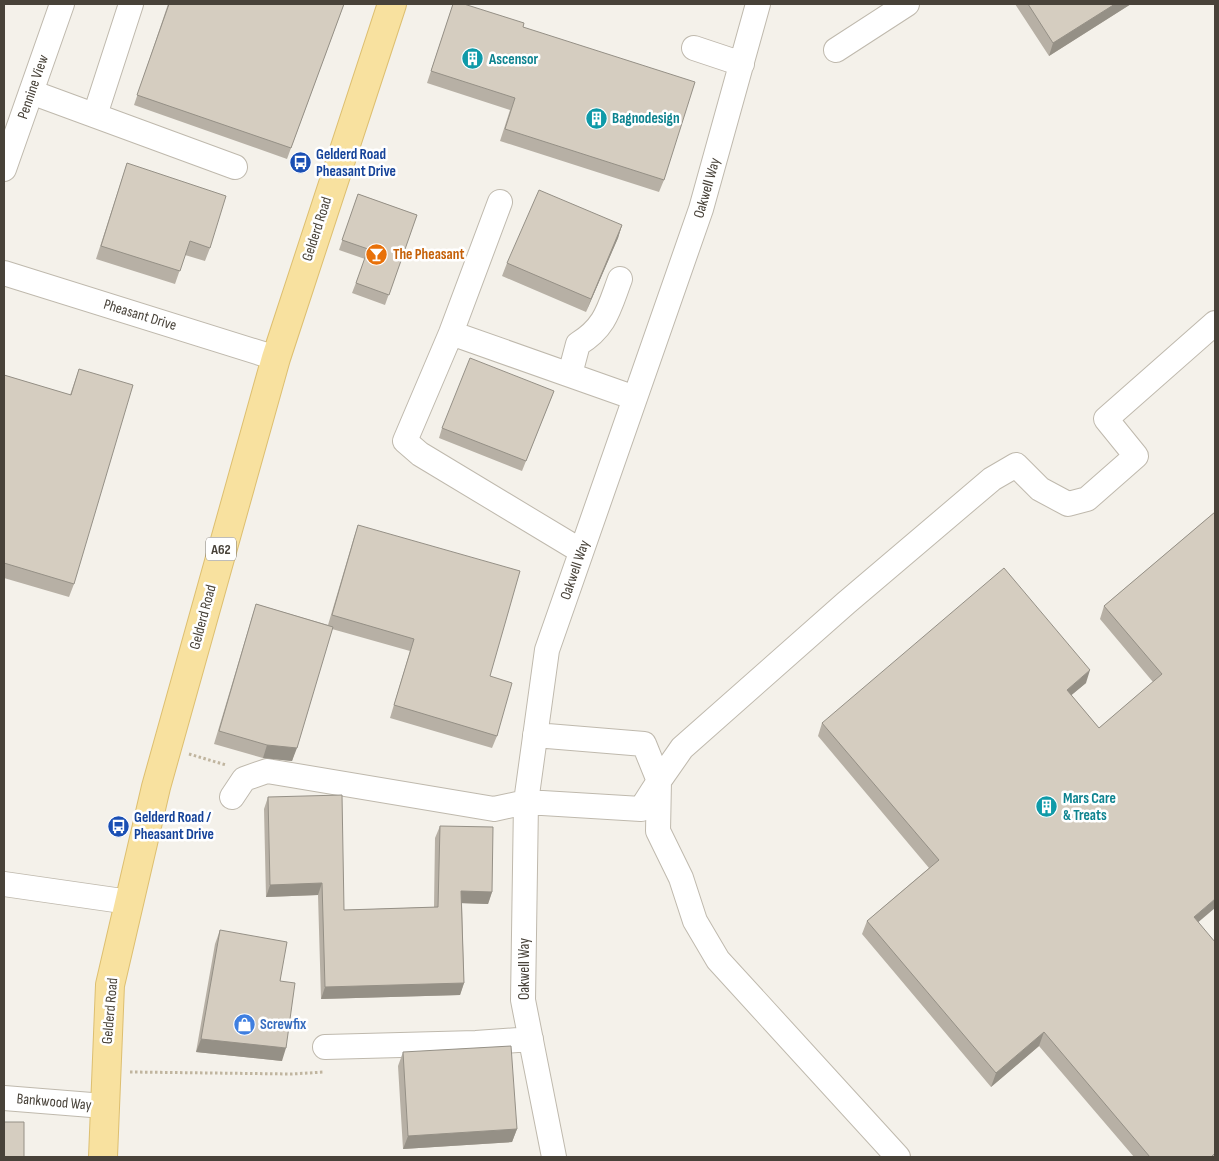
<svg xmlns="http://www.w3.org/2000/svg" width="1219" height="1161" viewBox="0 0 1219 1161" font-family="'Sofia Sans Condensed',sans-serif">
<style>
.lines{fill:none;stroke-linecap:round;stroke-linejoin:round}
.minor-casing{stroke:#bfb9ad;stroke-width:26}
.major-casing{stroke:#ddbf70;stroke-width:30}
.path{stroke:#c0b59f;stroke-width:3;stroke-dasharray:2.5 2.5;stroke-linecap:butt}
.minor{stroke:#fff;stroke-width:24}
.major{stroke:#f8e19f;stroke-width:28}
.wall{fill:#b7b0a5}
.shaded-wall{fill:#959086}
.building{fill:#d5cdc0;stroke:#959086}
.labels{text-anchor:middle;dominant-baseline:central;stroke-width:5;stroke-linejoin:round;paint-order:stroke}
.shield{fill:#fff;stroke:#7f7b74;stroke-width:1}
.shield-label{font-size:14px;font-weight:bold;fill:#484239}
.culture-label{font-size:15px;font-weight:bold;fill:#0d838f;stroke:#fff;text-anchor:start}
.street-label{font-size:15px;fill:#484239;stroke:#fff}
.transit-label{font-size:15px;font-weight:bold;fill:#164399;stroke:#fff;text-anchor:start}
.food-label{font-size:15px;font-weight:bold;fill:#c56008;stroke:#fff;text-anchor:start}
.shop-label{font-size:15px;font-weight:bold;fill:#366cbe;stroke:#fff;text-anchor:start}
</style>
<rect width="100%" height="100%" fill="#f4f1ea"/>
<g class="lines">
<defs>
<path id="minor" d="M694,48L742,64
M836,50L907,4
M31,92L235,167
M95,115L131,4
M4,169L62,4
M500,202L451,333L405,441L420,454L581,551
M4,273L276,358
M451,333L635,398
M570,374L578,344C606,327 609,308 620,279
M232,797L244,779L267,771L494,809L526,802L641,809L659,781L644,744L535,735
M4,884L129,902
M325,1047L476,1043L531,1039
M4,1098L104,1106
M554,1157L523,1000L526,802L547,650L701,209L758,4
M898,1157L718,960L695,921L681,878L658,831L659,781L682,748L846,603L992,479L1016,465L1040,489L1068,504L1087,499L1136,456L1106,419L1215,323"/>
<path id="major" d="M103,1157L110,985L156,787L276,358L392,4"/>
</defs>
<use href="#minor" class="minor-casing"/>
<use href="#major" class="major-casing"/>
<path class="path" d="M189,754L226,765
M130,1072L292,1074L324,1072"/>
<use href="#minor" class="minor"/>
<use href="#major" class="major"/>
</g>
<path class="wall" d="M168,4H344L287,159L134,105Z
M453,4L523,27L664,180L659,192L500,141L510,110L427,83Z
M1015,4H1131L1049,56Z
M127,163L210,248L205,261L185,255L175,284L96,259Z
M358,194L417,215L385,305L352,293L365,259L339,250Z
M622,225L618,238L586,312L502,276L507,263Z
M79,369L74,584L69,597L4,578V375L70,395Z
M554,391L522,471L439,438L442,428Z
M1215,512L1198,922L1215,1157H1134L1039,1046L991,1087L862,934L867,921L929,868L818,736L822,723L1086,683L1071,695L1099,728L1153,682L1100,619L1104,606Z
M358,525L490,676L497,736L492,748L390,718L410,651L332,629L292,761L263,758L214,744L252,617L256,604L328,625L354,537Z
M268,797L344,910L434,907L435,838L440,826L492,892L488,904L462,903L464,983L460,995L321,999L318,895L266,897L264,809Z
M220,930L280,981L282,1061L196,1052L215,944Z
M403,1052L517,1129L512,1142L403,1149L398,1066Z"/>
<path class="shaded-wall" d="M1115,4H1131L1049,56L1053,43Z
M622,225L618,238L586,312L591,299Z
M1090,670L1086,683L1062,703L1067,690Z
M267,745L297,748L292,761L263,758Z
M322,883L318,895L266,897L270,885Z
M461,891L492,892L488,904L457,903Z
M1215,899V908L1189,930L1194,917Z
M464,983L460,995L321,999L325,987Z
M1044,1032L1039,1046L991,1087L996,1073Z
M201,1039L286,1048L282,1061L196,1052Z
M517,1129L512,1142L403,1149L408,1136Z"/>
<path class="building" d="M169,4H344L291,148L137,95Z
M453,4H464L524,23L523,27L695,82L664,180L505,129L515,98L431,71Z
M1028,4H1115L1053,43Z
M127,163L226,196L210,248L190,241L180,271L101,246Z
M539,190L622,225L591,299L507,263Z
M358,194L417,215L389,295L356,283L368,249L342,240Z
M470,358L554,391L526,461L442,428Z
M79,369L133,385L74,584L4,563V375L71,395Z
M1215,512V899L1194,917L1215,942V1153L1211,1157H1150L1044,1032L996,1073L867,921L939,860L822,723L1004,568L1090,670L1067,690L1099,728L1162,674L1104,606Z
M358,525L520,571L490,676L512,683L497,736L394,705L414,639L332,615Z
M256,604L333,627L297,748L267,745L219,731Z
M342,795L344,910L438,907L440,826L493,827L492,892L461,891L464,983L325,987L322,883L270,885L268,797Z
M220,930L287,942L280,981L295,983L286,1048L201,1039Z
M511,1046L517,1129L408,1136L403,1052Z
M4,1122H24V1157H4Z"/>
<defs>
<symbol id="building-disc" viewBox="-11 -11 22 22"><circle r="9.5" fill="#0f9aa8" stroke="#fff"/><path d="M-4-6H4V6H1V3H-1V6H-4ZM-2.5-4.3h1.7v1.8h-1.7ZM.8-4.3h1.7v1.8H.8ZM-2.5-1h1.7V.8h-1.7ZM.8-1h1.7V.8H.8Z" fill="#fff"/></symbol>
<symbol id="bus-disc" viewBox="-11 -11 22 22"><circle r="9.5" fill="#1a4fb4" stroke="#fff"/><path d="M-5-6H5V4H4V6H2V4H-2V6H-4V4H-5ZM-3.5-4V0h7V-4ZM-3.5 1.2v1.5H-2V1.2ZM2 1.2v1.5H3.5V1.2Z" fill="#fff"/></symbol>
<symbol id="bar-disc" viewBox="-11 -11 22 22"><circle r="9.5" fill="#e8710a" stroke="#fff"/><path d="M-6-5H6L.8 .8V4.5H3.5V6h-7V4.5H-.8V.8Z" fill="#fff"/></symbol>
<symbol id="shop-disc" viewBox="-11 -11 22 22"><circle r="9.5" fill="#3f7fe0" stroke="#fff"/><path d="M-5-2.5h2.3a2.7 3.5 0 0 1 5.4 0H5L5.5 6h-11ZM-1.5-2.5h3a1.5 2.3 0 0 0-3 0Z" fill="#fff"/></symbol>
</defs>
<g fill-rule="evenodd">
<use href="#building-disc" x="460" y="46" width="25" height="25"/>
<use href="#building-disc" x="584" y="106" width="25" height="25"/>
<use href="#bus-disc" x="288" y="150" width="25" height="25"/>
<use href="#bar-disc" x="364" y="242" width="25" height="25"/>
<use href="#building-disc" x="1034" y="794" width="25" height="25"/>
<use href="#bus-disc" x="106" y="814" width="25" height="25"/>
<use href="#shop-disc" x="232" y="1012" width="25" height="25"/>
</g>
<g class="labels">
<rect class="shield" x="206" y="537.5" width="30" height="23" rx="4"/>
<g class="shield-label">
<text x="221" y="549">A62</text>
</g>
<g class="culture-label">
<text x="489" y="59">Ascensor</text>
<text x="612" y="118">Bagnodesign</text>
<text x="1063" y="798">Mars Care<tspan x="1063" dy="17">&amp; Treats</tspan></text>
</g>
<g class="street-label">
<text transform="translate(33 87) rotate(-71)">Pennine View</text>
<text transform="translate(707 188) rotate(-74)">Oakwell Way</text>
<text transform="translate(317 229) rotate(-72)">Gelderd Road</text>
<text transform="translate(140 315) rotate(17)">Pheasant Drive</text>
<text transform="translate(575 570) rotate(-71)">Oakwell Way</text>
<text transform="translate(203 617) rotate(-75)">Gelderd Road</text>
<text transform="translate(524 969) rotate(-90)">Oakwell Way</text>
<text transform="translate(110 1011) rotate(-85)">Gelderd Road</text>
<text transform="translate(54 1102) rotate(5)">Bankwood Way</text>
</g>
<g class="transit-label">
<text x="316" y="154">Gelderd Road<tspan x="316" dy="17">Pheasant Drive</tspan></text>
<text x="134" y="817">Gelderd Road /<tspan x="134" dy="17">Pheasant Drive</tspan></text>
</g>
<g class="food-label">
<text x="393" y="254">The Pheasant</text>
</g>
<g class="shop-label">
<text x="260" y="1024">Screwfix</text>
</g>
</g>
<rect width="1219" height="1161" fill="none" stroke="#484239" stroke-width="10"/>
</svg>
